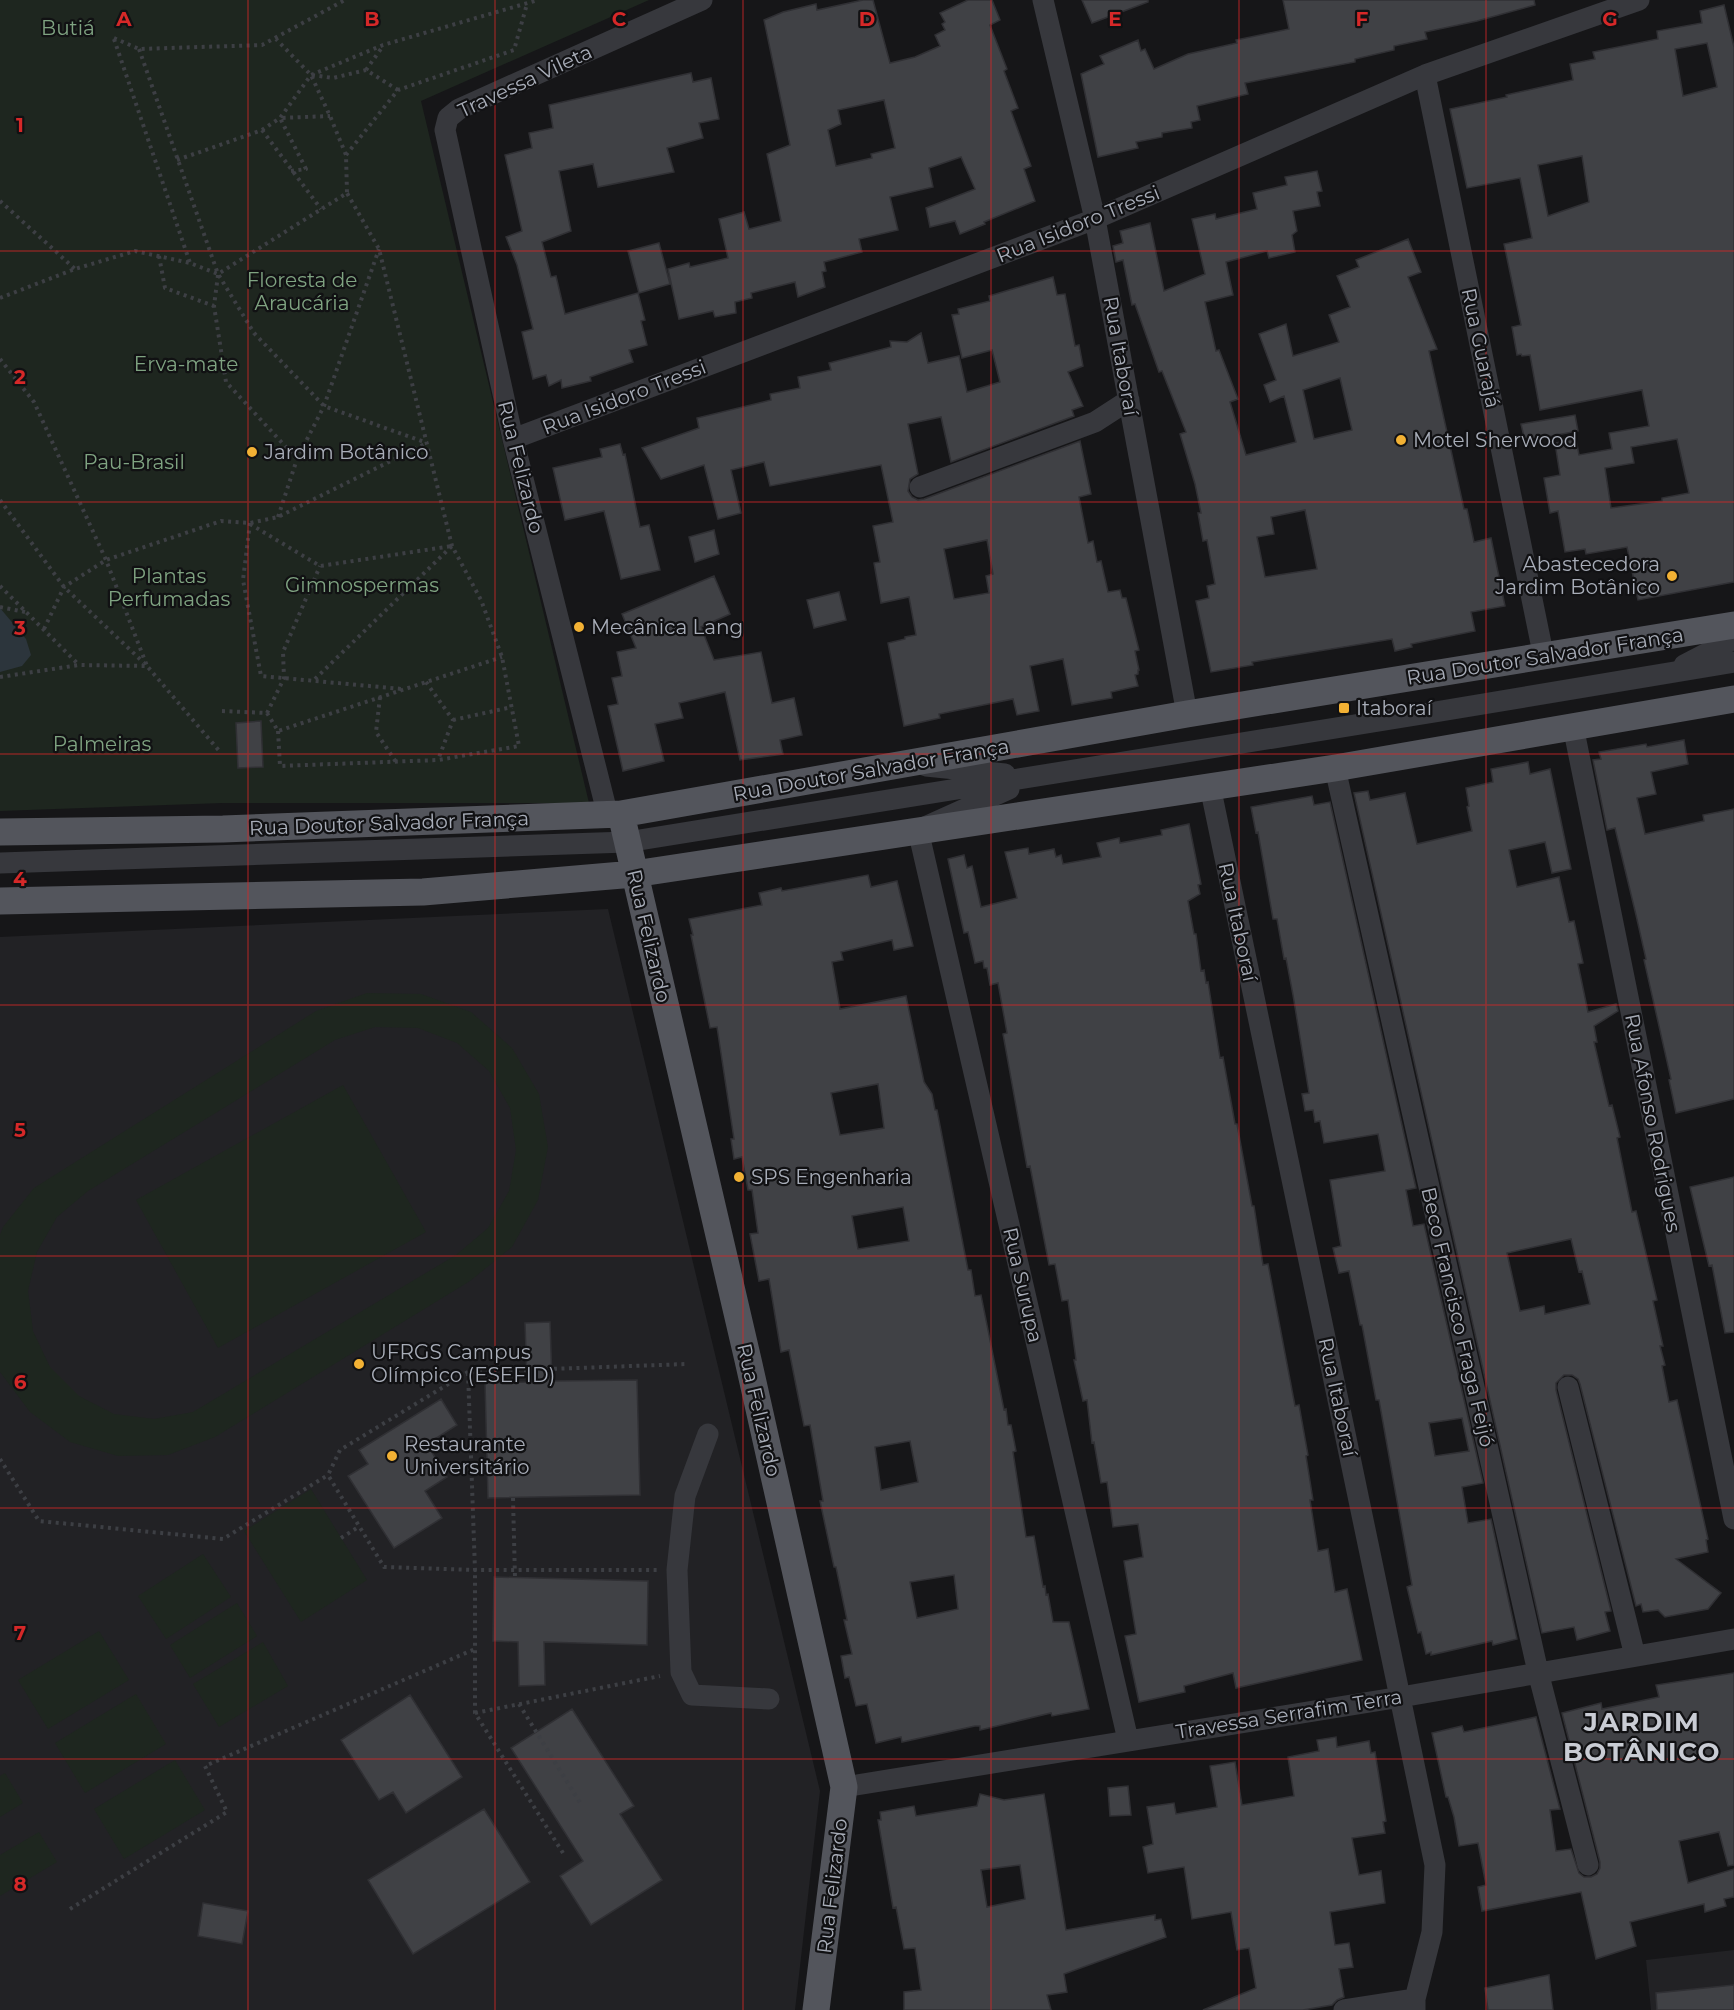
<svg xmlns="http://www.w3.org/2000/svg" width="1734" height="2010" viewBox="0 0 1734 2010" font-family="Montserrat,sans-serif">
<style>
.built{fill:#222225}
.green{fill:#1e261f;fill-rule:evenodd}
.water{fill:#2c353c}
.building{fill:#404145;stroke:#303034;stroke-width:1.5;fill-rule:evenodd}
.lines{fill:none;stroke-linecap:round;stroke-linejoin:round}
.path{stroke:#3d3f44;stroke-width:4;stroke-dasharray:3 4.5;stroke-linecap:butt}
.minor{stroke:#37383d;stroke-width:21}
.major{stroke:#53555c;stroke-width:27}
.grid{fill:none;stroke:#d62828;stroke-width:1.5;stroke-opacity:0.55}
.poi-dot{fill:#f2b134;stroke:#111113;stroke-width:2}
.labels{text-anchor:middle;dominant-baseline:central;stroke-width:4.5;stroke-linejoin:round;paint-order:stroke}
.park-label{font-size:20px;fill:#7fa381;stroke:#111113}
.street-label{font-size:20px;fill:#a8adb8;stroke:#111113}
.poi-label{font-size:20px;fill:#a8adb8;stroke:#111113;text-anchor:start}
.district-label{font-size:26px;font-weight:bold;letter-spacing:1.5px;fill:#c9ccd4;stroke:#111113}
.grid-label{font-size:20px;text-anchor:middle;font-weight:bold;fill:#d62828;stroke:#111113;stroke-width:4.5;stroke-linejoin:round;paint-order:stroke}
</style>
<rect width="100%" height="100%" fill="#161618"/>
<path class="built" d="M608,909L820,1791L795,2010H0V937Z
M1734,1950V2010H1651L1646,1960Z"/>
<path class="green" d="M0,0H649L421,101L589,803H222L0,811Z
M367,993L421,994L471,1012L512,1048L539,1094L548,1147L538,1200L512,1247L470,1281L215,1437L168,1455L118,1456L70,1442L30,1412L0,1372V1235L3,1227L34,1188L316,1011ZM375,1027L418,1028L457,1043L489,1071L510,1108L516,1150L509,1191L488,1228L456,1255L193,1412L154,1419L114,1414L79,1396L50,1367L33,1331L28,1291L37,1252L57,1217L88,1191L335,1040Z
M343,1085L426,1232L218,1348L136,1200Z
M311,1489L367,1580L301,1622L244,1531Z
M203,1554L231,1597L166,1639L138,1596Z
M237,1603L257,1636L190,1678L170,1645Z
M99,1631L129,1680L48,1729L18,1680Z
M263,1642L288,1686L219,1727L193,1684Z
M136,1694L166,1744L85,1793L55,1743Z
M175,1760L205,1810L124,1859L94,1809Z
M5,1773L23,1803L0,1817V1776Z
M39,1832L57,1862L0,1896V1855Z"/>
<path class="water" d="M0,608L26,639L31,655L22,666L0,672Z"/>
<path class="building" d="M863,0H873L890,63L915,57L940,46L935,35L945,30L942,24L945,22L940,13L968,0H992L1000,20L990,25L1007,69L1004,71L1018,108L1011,111L1031,166L1024,169L1035,201L984,222L985,224L960,234L955,221L930,227L926,208L975,189L961,157L929,168L933,187L890,197L898,230L859,239L862,252L824,262L826,271L822,272L825,287L798,297L795,282L751,293L752,298L735,302L736,313L715,317L713,311L679,319L668,269L689,263L690,267L728,258L719,219L744,212L749,229L781,221L767,154L790,145L764,20L783,12L816,4L817,10ZM884,100L895,148L871,154L872,158L836,166L828,130L841,124L838,110Z
M1082,0H1148V2L1092,23Z
M1283,0H1534L1535,5L1477,21L1425,32L1427,39L1394,46V50L1355,59V62L1245,83L1248,94L1197,106L1200,120L1191,122L1192,128L1162,133V137L1136,142L1138,148L1098,157L1081,74L1104,64L1100,56L1138,40L1141,51L1145,49L1154,69L1188,54L1237,43L1236,40L1289,29Z
M1724,5L1734,47V582L1638,600L1627,547L1586,554L1585,549L1565,552L1558,511L1550,513L1544,478L1560,475L1555,443L1576,439L1579,455L1612,449L1609,433L1649,426L1642,390L1540,410L1530,355L1522,356L1521,354L1517,355L1512,327L1521,325L1504,244L1532,238L1520,178L1467,188L1450,109L1507,97L1506,95L1573,80L1570,64L1595,59L1593,52L1658,39L1657,31L1702,23L1700,11ZM1707,43L1717,87L1683,96L1675,49ZM1582,156L1589,202L1548,216L1538,165ZM1677,439L1689,493L1662,498V501L1611,508L1605,468L1634,463L1631,447Z
M691,73L693,82L711,78L719,119L699,123L703,138L667,148L674,172L598,187L593,164L559,171L571,231L542,242L551,277L556,276L565,314L638,293L645,320L641,321L647,345L629,350L633,362L590,377L591,381L562,388L561,380L549,386L546,375L533,379L522,332L533,329L517,265L506,237L522,231L505,155L532,148L529,133L553,128L549,105Z
M1317,171L1322,191L1317,192L1320,206L1293,211L1297,231L1292,235L1295,252L1269,258L1267,251L1226,262L1233,295L1205,302L1216,351L1219,350L1238,399L1230,402L1246,455L1296,442L1284,396L1270,402L1264,385L1276,380L1259,334L1286,324L1293,356L1339,342L1329,315L1350,307L1337,276L1359,267L1356,260L1408,239L1421,272L1408,277L1437,349L1429,351L1464,509H1467L1474,542L1491,538L1505,606L1471,612L1475,631L1411,644L1412,647L1395,651L1392,639L1252,662L1253,665L1211,672L1196,601L1209,598L1207,586L1215,584L1207,540L1203,541L1198,513H1201L1195,484L1180,434L1186,432L1162,371L1159,372L1135,304L1132,305L1123,260L1116,262L1113,246L1123,243L1120,231L1150,223L1164,291L1205,274L1192,219L1215,214L1216,219L1257,209L1253,193L1287,185L1285,177ZM1340,378L1352,430L1314,439L1303,390ZM1305,510L1317,569L1265,577L1257,537L1274,534L1271,517Z
M659,243L670,284L639,293L628,251Z
M1053,277L1057,295L1065,294L1075,346L1079,345L1083,366L1068,372L1083,406L1072,410L1074,416L951,462L941,417L908,424L918,474L910,479L908,491L912,497L918,500L924,499L1080,441L1091,494L1079,497L1088,543L1093,541L1097,562L1101,561L1108,592L1120,590L1122,598H1126L1139,650L1135,651L1139,670H1138V674L1135,675L1138,686L1111,692L1112,698L1072,705L1063,659L1030,666L1039,711L1017,715L1013,699L939,714L940,718L904,726L888,643L905,639V637L916,635L909,597L881,603L874,563L880,562L873,526L893,522L881,465L770,486L764,462L731,470L741,513L718,519L704,465L661,479L642,448L699,428L697,418L771,400L770,394L800,388L798,377L831,370L829,363L891,347L890,341L907,342L921,333L928,363L959,356L967,392L1000,382L992,350L962,358L952,315L959,314L958,309L990,301L989,296ZM987,540L993,574L986,576L989,593L954,599L944,549Z
M1575,415L1578,431L1525,441L1521,424Z
M620,444L623,455L625,454L640,527L649,525L660,570L621,579L604,511L565,520L553,468L602,457L600,449Z
M714,530L719,554L695,562L689,537Z
M714,576L730,614L701,627L714,660L761,652L772,703L794,698L802,735L780,740L783,754L740,760L725,692L679,703L683,718L655,724L664,761L623,771L608,706L618,704L612,678L622,676L617,652L636,648L622,614Z
M839,592L846,620L814,628L807,600Z
M261,721L263,767L238,768L236,723Z
M1684,740L1688,764L1651,772L1656,794L1637,798L1645,834L1704,821L1703,815L1734,809V1099L1676,1113L1669,1080L1671,1079L1644,960L1646,959L1636,915L1615,828L1607,830L1593,760L1601,759L1599,752L1646,744L1647,747Z
M1528,762L1530,774L1550,769L1571,869L1552,873L1545,842L1509,850L1517,887L1559,877L1569,922L1574,921L1583,963L1578,964L1588,1012L1616,1004L1618,1011L1594,1026L1597,1042H1594L1609,1106L1612,1105L1620,1137L1617,1138L1632,1212L1636,1211L1657,1300L1653,1301L1663,1346H1660L1665,1365L1662,1366L1669,1402L1677,1400L1708,1539L1706,1540L1708,1552L1676,1559L1721,1593L1708,1609L1665,1617L1658,1610L1643,1612L1641,1604L1636,1606L1580,1384L1578,1379L1572,1375H1564L1556,1383V1390L1611,1611L1605,1612L1610,1631L1577,1640L1574,1627L1542,1633L1354,793L1368,791L1370,800L1405,793L1417,844L1472,831L1467,807L1469,806L1466,788L1493,782L1491,769ZM1571,1239L1579,1272L1582,1271L1590,1304L1545,1314L1544,1306L1520,1311L1507,1253Z
M1312,796L1314,805L1330,802L1416,1188L1406,1190L1413,1226L1424,1224L1483,1483L1462,1487L1468,1523L1491,1519L1517,1639L1493,1645L1492,1641L1431,1655V1652L1426,1654L1421,1632L1418,1633L1407,1587L1412,1585L1379,1400H1376L1362,1325H1360L1349,1271L1339,1273L1333,1248L1341,1246L1330,1180L1385,1171L1378,1134L1324,1143L1320,1121L1315,1122L1313,1110L1305,1111L1302,1094L1309,1093L1293,995L1286,958L1284,959L1277,919H1273L1258,832L1256,833L1251,807ZM1462,1418L1469,1451L1435,1456L1429,1423Z
M1189,824L1201,884L1198,885L1200,894L1188,901L1194,934H1196L1201,971L1204,970L1206,983L1208,982L1220,1058L1223,1057L1235,1124H1237L1252,1206H1254L1263,1265L1268,1264L1295,1406L1299,1405L1308,1455L1306,1456L1313,1500H1310L1318,1551L1328,1549L1335,1592L1347,1589L1362,1660L1236,1688L1233,1673L1184,1686L1185,1692L1139,1702L1125,1636L1136,1634L1124,1561L1143,1557L1138,1524L1113,1527L1107,1482L1101,1483L1094,1442L1092,1443L1087,1400L1083,1401L1074,1360H1076L1068,1300L1062,1301L1055,1264L1049,1265L1030,1166L1027,1167L1003,1034L1007,1033L998,983L990,985L987,968H984L983,961L975,963L968,932L964,933L948,859L964,855L967,868L972,866L981,907L1017,898L1005,852L1028,848L1029,854L1054,849L1056,857L1061,855L1063,864L1101,857L1097,843L1119,838L1120,843L1162,835L1161,830Z
M868,875L871,887L897,881L913,946L894,950L892,940L841,952L843,960L832,962L840,1009L906,996L924,1082L932,1094L935,1110H937L968,1270H971L975,1296L981,1295L1004,1410L1006,1409L1008,1425H1011L1016,1451L1013,1452L1026,1537L1034,1536L1043,1587L1045,1586L1046,1595L1048,1594L1053,1622H1069L1089,1709L1052,1716L1051,1713L980,1730V1726H975L902,1742L901,1737L876,1743L867,1704L856,1706L849,1677L845,1678L841,1656L852,1654L844,1620H847L836,1567H834L820,1501H823L810,1425L804,1426L789,1350L781,1352L769,1279L759,1281L750,1234L758,1233L752,1190H748L742,1157L734,1159L731,1139H734L717,1027L710,1028L691,935H693L689,919L762,905L759,893L781,888L782,891ZM878,1084L884,1128L840,1135L831,1093ZM903,1207L909,1241L858,1249L852,1216ZM910,1441L918,1482L881,1490L875,1447ZM954,1575L958,1609L917,1618L910,1582Z
M1734,1177V1332L1725,1333L1712,1265L1709,1266L1690,1187Z
M550,1322L552,1381L637,1380L640,1495L488,1498L485,1383L527,1382L525,1323Z
M441,1399L457,1425L427,1444L447,1477L425,1491L442,1518L394,1548L348,1476L368,1464L359,1450Z
M494,1577L648,1581L647,1645L544,1642L545,1685L519,1686L518,1642L493,1641Z
M1734,1673V1865L1728,1866L1719,1832L1679,1841L1688,1883L1734,1869V1897L1724,1899L1726,1906L1705,1912L1704,1904L1630,1922L1636,1946L1596,1959L1581,1892L1482,1911L1478,1887L1486,1885L1478,1843L1459,1846L1454,1817L1448,1797H1446L1432,1733L1462,1726L1464,1732L1536,1717L1560,1809L1550,1810L1556,1851L1571,1849L1579,1873L1584,1877H1591L1597,1874L1600,1868V1862L1562,1713L1601,1703L1602,1709L1659,1697L1656,1685Z
M410,1695L462,1777L406,1813L393,1792L379,1800L341,1740Z
M572,1709L634,1806L620,1814L662,1880L591,1925L560,1876L583,1861L511,1748Z
M1336,1737L1337,1747L1369,1741L1371,1753L1375,1752L1386,1821L1383,1822L1385,1833L1352,1838L1359,1875L1381,1871L1385,1903L1330,1912L1335,1945L1349,1943L1353,1967L1339,1969L1344,1997L1337,2000L1332,2005L1303,2010H1203L1256,1988L1249,1948L1237,1950L1231,1912L1192,1919L1184,1867L1148,1873L1143,1847L1153,1844L1147,1807L1174,1803L1176,1814L1217,1807L1210,1766L1235,1762L1242,1805L1294,1796L1288,1757L1319,1751L1317,1740Z
M1128,1786L1131,1815L1110,1816L1108,1788Z
M980,1794L1004,1800L1044,1794L1066,1930L1155,1915V1920L1161,1919L1166,1937L1064,1974L1067,1992L1047,1995L1051,2010H904V1992L921,1990L915,1948L904,1949L896,1907L893,1908L878,1820H881L880,1812L914,1806L916,1816L977,1806ZM1020,1865L1025,1899L987,1907L981,1870Z
M484,1809L530,1882L413,1954L368,1880Z
M203,1903L248,1911L242,1944L198,1936Z
M1549,1975L1553,2010H1488L1485,1988Z
M1734,1985V2010H1657L1656,1993Z"/>
<g class="lines">
<path class="path" d="M114,38L139,49L262,45L345,0
M114,39L190,263
M139,49L218,274L254,333L324,406L427,443
M366,70L383,46
M312,75L333,78L366,70L398,90
M262,130L321,209
M346,155L398,90L514,50L527,4
M177,160L262,130L280,118L311,75L383,45L538,0
M291,171L306,169L280,118L330,116
M0,201L75,269
M159,256L165,288L214,306
M218,275L214,306L226,382L297,459
M0,298L75,269L135,251L190,263L218,274L347,193L346,155L330,116L311,75L276,39
M0,359L34,402L106,560L147,666
M0,500L64,587L144,663
M278,517L297,459L324,406L379,249
M250,523L243,580L261,676L402,689
M250,524L320,566L452,546
M0,586L78,664
M0,607L25,612
M44,629L64,587L106,560L221,521L250,523L278,517L427,443
M0,677L79,665L147,666L221,753
M315,679L452,546
M426,682L453,720L438,760
M380,697L376,732L396,762
M222,711L267,713L278,731L502,657
M267,713L284,678L283,652L320,566
M453,720L512,707
M278,731L280,766L438,760L519,746L502,657L481,600L452,546L379,249L347,193
M468,1372L340,1450L328,1475L384,1567L475,1570H658
M0,1459L39,1521L223,1539L328,1475
M513,1498L515,1578
M341,1538L360,1526
M519,1704L582,1806
M475,1713L660,1676
M563,1853L475,1713V1570L468,1372L687,1364
M70,1909L227,1812L205,1766L475,1649"/>
<path class="minor" d="M1043,0L1095,219L1187,714
M1425,75L1544,658
M513,439L1095,219L1425,75L1639,0
M920,487L1095,422L1129,400
M1684,665L1734,639
M1573,726L1734,1519
M926,766L1005,774
M1335,768L1538,1672L1588,1865
M1210,786L1435,1865L1432,1932L1415,1999V2010
M1009,789L918,830L1128,1740
M608,816L513,439L445,130L448,118L459,109L702,0
M0,863L627,842L1441,711L1734,662
M1568,1387L1635,1656
M708,1434L685,1496L677,1570L681,1672L692,1695L769,1699
M844,1787L1401,1697L1734,1639
M1344,2010L1415,1999"/>
<path class="major" d="M621,814L748,1360L844,1787L816,2010
M0,832L223,829L621,814L1187,714L1734,625
M0,901L423,892L634,874L1335,768L1734,699"/>
</g>
<path class="grid" d="M248,0V2010M495,0V2010M743,0V2010M991,0V2010M1239,0V2010M1486,0V2010M0,251H1734M0,502H1734M0,754H1734M0,1005H1734M0,1256H1734M0,1508H1734M0,1759H1734"/>
<g class="poi-dot">
<circle cx="1401" cy="440" r="6"/>
<circle cx="252" cy="452" r="6"/>
<circle cx="1672" cy="576" r="6"/>
<circle cx="579" cy="627" r="6"/>
<rect x="1338" y="702" width="12" height="12" rx="3"/>
<circle cx="739" cy="1177" r="6"/>
<circle cx="359" cy="1364" r="6"/>
<circle cx="392" cy="1456" r="6"/>
</g>
<g class="labels">
<g class="park-label">
<text x="68" y="28">Butiá</text>
<text x="302" y="280">Floresta de<tspan x="302" dy="23">Araucária</tspan></text>
<text x="186" y="364">Erva-mate</text>
<text x="134" y="462">Pau-Brasil</text>
<text x="169" y="576">Plantas<tspan x="169" dy="23">Perfumadas</tspan></text>
<text x="362" y="585">Gimnospermas</text>
<text x="102" y="744">Palmeiras</text>
</g>
<g class="street-label">
<text transform="translate(525 81) rotate(-25)">Travessa Vileta</text>
<text transform="translate(1078 224) rotate(-22)">Rua Isidoro Tressi</text>
<text transform="translate(1481 348) rotate(78)">Rua Guarajá</text>
<text transform="translate(1121 356) rotate(80)">Rua Itaboraí</text>
<text transform="translate(624 397) rotate(-21)">Rua Isidoro Tressi</text>
<text transform="translate(521 467) rotate(76)">Rua Felizardo</text>
<text transform="translate(1545 656) rotate(-9)">Rua Doutor Salvador França</text>
<text transform="translate(871 770) rotate(-10)">Rua Doutor Salvador França</text>
<text transform="translate(389 823) rotate(-2)">Rua Doutor Salvador França</text>
<text transform="translate(1238 922) rotate(78)">Rua Itaboraí</text>
<text transform="translate(649 936) rotate(77)">Rua Felizardo</text>
<text transform="translate(1653 1123) rotate(79)">Rua Afonso Rodrigues</text>
<text transform="translate(1023 1285) rotate(77)">Rua Surupa</text>
<text transform="translate(1458 1317) rotate(77)">Beco Francisco Fraga Feijó</text>
<text transform="translate(1338 1397) rotate(78)">Rua Itaboraí</text>
<text transform="translate(759 1410) rotate(77)">Rua Felizardo</text>
<text transform="translate(1289 1714) rotate(-9)">Travessa Serrafim Terra</text>
<text transform="translate(832 1886) rotate(-83)">Rua Felizardo</text>
</g>
<g class="poi-label">
<text x="1413" y="440">Motel Sherwood</text>
<text x="264" y="452">Jardim Botânico</text>
<text x="1660" y="564" text-anchor="end">Abastecedora<tspan x="1660" dy="23">Jardim Botânico</tspan></text>
<text x="591" y="627">Mecânica Lang</text>
<text x="1356" y="708">Itaboraí</text>
<text x="751" y="1177">SPS Engenharia</text>
<text x="371" y="1352">UFRGS Campus<tspan x="371" dy="23">Olímpico (ESEFID)</tspan></text>
<text x="404" y="1444">Restaurante<tspan x="404" dy="23">Universitário</tspan></text>
</g>
<g class="district-label">
<text x="1642" y="1722">JARDIM<tspan x="1642" dy="30">BOTÂNICO</tspan></text>
</g>
</g>
<g class="grid-label">
<text x="124" y="26">A</text>
<text x="372" y="26">B</text>
<text x="619" y="26">C</text>
<text x="867" y="26">D</text>
<text x="1115" y="26">E</text>
<text x="1362" y="26">F</text>
<text x="1610" y="26">G</text>
<text x="20" y="132">1</text>
<text x="20" y="384">2</text>
<text x="20" y="635">3</text>
<text x="20" y="886">4</text>
<text x="20" y="1137">5</text>
<text x="20" y="1389">6</text>
<text x="20" y="1640">7</text>
<text x="20" y="1891">8</text>
</g>
</svg>
